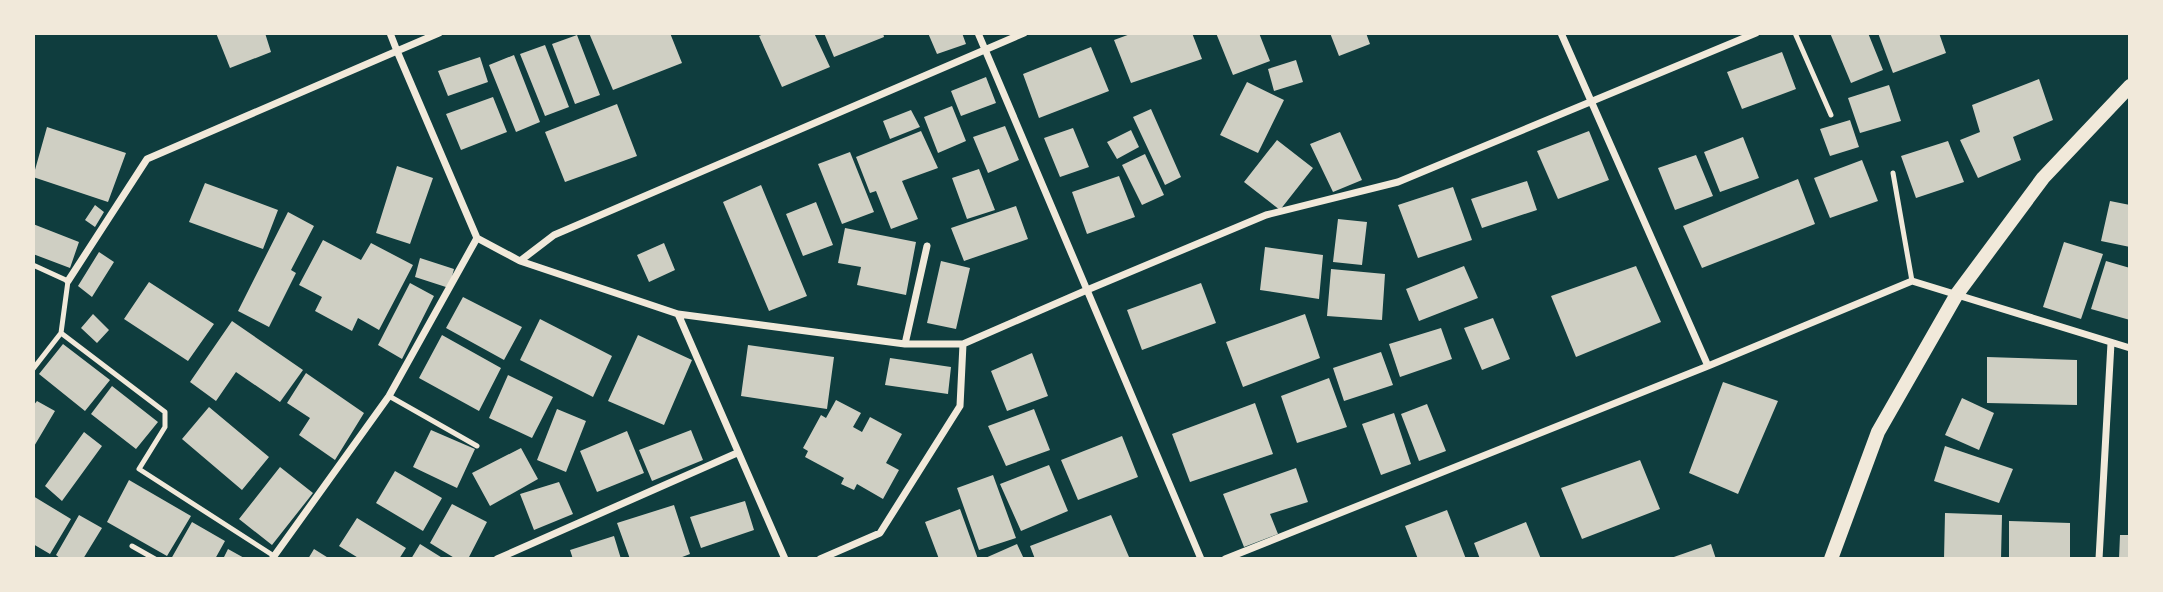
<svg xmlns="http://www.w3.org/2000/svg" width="2163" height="592" viewBox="0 0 2163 592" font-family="Lora,serif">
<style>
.building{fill:#cfcfc3}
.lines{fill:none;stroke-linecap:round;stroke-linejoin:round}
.service{stroke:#f1e9da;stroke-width:5}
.minor{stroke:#f1e9da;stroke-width:7}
.secondary{stroke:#f1e9da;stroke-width:14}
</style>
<rect width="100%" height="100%" fill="#0f3d3e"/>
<path class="building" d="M216,33H265L271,52L230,68Z
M589,33H670L682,63L613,90Z
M766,33H814L830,67L782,87L759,36Z
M824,33H883L884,37L834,57Z
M928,33H962L966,44L937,54Z
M1133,33H1192L1202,59L1131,83L1114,40Z
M1216,33H1259L1270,61L1233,75Z
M1330,33H1366L1370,44L1339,56Z
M1830,33H1868L1883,70L1851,83Z
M1878,33H1939L1946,53L1893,73Z
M577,35L600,95L575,104L552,44Z
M545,45L569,107L545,116L520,54Z
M1091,47L1109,91L1039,118L1023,74Z
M1782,52L1796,89L1742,109L1727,72Z
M514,55L540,122L516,132L489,65Z
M480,57L488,82L448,96L438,71Z
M1296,60L1303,82L1274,91L1268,69Z
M986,77L996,103L961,116L951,91Z
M2039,79L2053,120L2013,137L2021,160L1978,178L1960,140L1980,132L1972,105Z
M1247,82L1284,100L1258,153L1220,135Z
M1889,85L1901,121L1860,133L1848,98Z
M493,97L507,132L461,150L446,114Z
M617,104L637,156L565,182L545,132Z
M952,106L966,141L938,153L924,117Z
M1151,109L1181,177L1165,185L1133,117Z
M911,110L920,127L890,139L883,121Z
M1850,120L1859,147L1830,156L1820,129Z
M1005,126L1019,160L988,173L973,137Z
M47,127L126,153L108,202L33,177Z
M1073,128L1089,167L1060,177L1044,138Z
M1131,130L1139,147L1117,159L1107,142Z
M921,131L938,168L902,181L918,219L891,229L876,191L870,193L856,157Z
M1589,131L1609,180L1558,199L1537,151Z
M1340,132L1362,180L1333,192L1310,144Z
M1743,137L1759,178L1720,192L1704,152Z
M1277,140L1313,168L1280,210L1244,182Z
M1948,141L1964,182L1916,198L1901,156Z
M850,152L874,212L842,224L818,164Z
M1145,154L1164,195L1142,205L1122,165Z
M1696,155L1713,196L1675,210L1658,168Z
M1862,160L1878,201L1830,218L1814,178Z
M397,166L433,178L410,244L376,233Z
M979,169L995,210L967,219L952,178Z
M1119,176L1135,217L1087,234L1072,192Z
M1798,179L1815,224L1702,268L1683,226Z
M1527,181L1537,210L1482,228L1471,199Z
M205,183L278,210L263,249L189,222Z
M761,185L807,296L769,311L723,202Z
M1453,187L1472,240L1418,258L1398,205Z
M2110,201L2130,205V247L2101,241Z
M816,202L833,245L803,256L786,214Z
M95,205L104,212L95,227L85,220Z
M1016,206L1028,239L964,261L951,228Z
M288,212L314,226L291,270L296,273L269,327L238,311Z
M1338,219L1367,222L1362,265L1333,262Z
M33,224L79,242L70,268L33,254Z
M845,228L916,242L906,295L857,285L861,267L838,263Z
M323,240L361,260L371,243L413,265L379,330L358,318L352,331L315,311L322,297L299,285Z
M2064,242L2103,254L2081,319L2043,307Z
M664,243L675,270L649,282L637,255Z
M1265,247L1323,255L1319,299L1260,290Z
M99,252L114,262L92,297L78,286Z
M420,258L454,269L449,288L415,277Z
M941,261L970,268L956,329L927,323Z
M2106,261L2130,268V320L2091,309Z
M1464,266L1478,298L1419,321L1406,289Z
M1636,266L1661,322L1576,357L1551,296Z
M1331,269L1385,274L1382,320L1327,316Z
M149,282L214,324L188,361L124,319Z
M410,283L434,296L402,359L378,345Z
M1201,283L1216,323L1142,350L1127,310Z
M463,297L522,327L504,360L446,328Z
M93,314L109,330L97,343L81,328Z
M1305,314L1320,358L1243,387L1226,342Z
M1493,318L1510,359L1482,370L1464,328Z
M540,319L612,356L593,397L520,360Z
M232,321L303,370L280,402L236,372L216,401L190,382Z
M1441,328L1452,359L1400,377L1389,344Z
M442,335L501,368L479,411L419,378Z
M638,335L692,360L664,425L608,401Z
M63,344L110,380L85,411L39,374Z
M748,345L834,357L827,409L741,396Z
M1381,352L1393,385L1344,401L1333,368Z
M1032,353L1048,396L1007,411L991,371Z
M1987,357L2077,360V405L1987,403Z
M890,358L951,367L948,394L885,385Z
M306,373L364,413L335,460L299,435L310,418L287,403Z
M508,375L553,397L532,438L489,418Z
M1329,378L1347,427L1297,443L1281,396Z
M1723,382L1778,401L1738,494L1689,473Z
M112,386L158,422L136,449L91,414Z
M1962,398L1994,413L1979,450L1945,435Z
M836,400L861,413L853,427L862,432L870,417L902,434L886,463L899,470L883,499L857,484L854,490L841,484L844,478L805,457L808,451L803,448L821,415L826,418Z
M37,401L55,411L33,448V406Z
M1255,403L1273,454L1190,482L1172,434Z
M1427,404L1446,451L1419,461L1401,414Z
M209,407L269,457L242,490L182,439Z
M557,409L586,421L566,472L537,460Z
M1034,409L1050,450L1006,466L988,426Z
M1394,413L1411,464L1381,475L1362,424Z
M431,430L475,449L457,488L413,467Z
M691,430L703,460L652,481L639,450Z
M627,431L644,473L597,492L580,451Z
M84,432L102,446L62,501L45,486Z
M1122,436L1138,477L1078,500L1061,460Z
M1945,446L2013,469L1999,503L1934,481Z
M521,448L538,479L490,506L472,473Z
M1640,460L1660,509L1582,539L1561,488Z
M1049,465L1068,511L1021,531L1000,484Z
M280,467L313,493L272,545L239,519Z
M1296,468L1308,502L1270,514L1278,534L1244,547L1223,494Z
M395,471L442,498L423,531L376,503Z
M993,475L1016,538L979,550L957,488Z
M129,480L191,516L167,556L107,522Z
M559,482L573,514L534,530L520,494Z
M33,496L71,519L50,554L33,544Z
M745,501L754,530L701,548L690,517Z
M452,504L487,522L468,559H456L430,543Z
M674,505L690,554L677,559H630L617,523Z
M960,509L978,559H939L925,522Z
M1447,510L1466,559H1418L1405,526Z
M1945,513L2002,515L2001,559H1944Z
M79,515L102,528L83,559H61L56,555Z
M1111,515L1129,557L1035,559L1030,546Z
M357,518L406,548L399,559H360L339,546Z
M2009,521L2070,523V559H2009Z
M192,522L225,541L215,559H171Z
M1526,522L1541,559H1480L1474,543Z
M2120,535H2130V559H2119Z
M614,536L621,559H573L570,550Z
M420,544L444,559H411Z
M1017,544L1024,559H983Z
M1711,544L1716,559H1671V558Z
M228,549L246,559H223Z
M314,549L330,559H308Z"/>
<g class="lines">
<path class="service" d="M1795,33L1831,115
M1893,173L1912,281
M33,265L68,281L61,333L33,369
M61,333L165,412V427L139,469L274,556
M389,396L477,446
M132,546L155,559"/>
<path class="minor" d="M390,33L397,51L439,33
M978,33L1087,290L1266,215L1398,182L1756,33
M1561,33L1708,366
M477,238L520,261L554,235L1024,33
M520,261L678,314L785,559
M68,281L147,159L397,51L477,238L389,396L272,559
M678,314L905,344H963L1087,290L1201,559
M905,344L927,246
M497,559L737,453
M820,559L880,533L960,406L963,344
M1225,559L1708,366L1912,281L2130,348
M2099,559L2111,343"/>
<path class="secondary" d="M1831,559L1878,432L1957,294L2043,178L2130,86"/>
</g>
<rect width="2163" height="592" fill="none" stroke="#f1e9da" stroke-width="70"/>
</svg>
